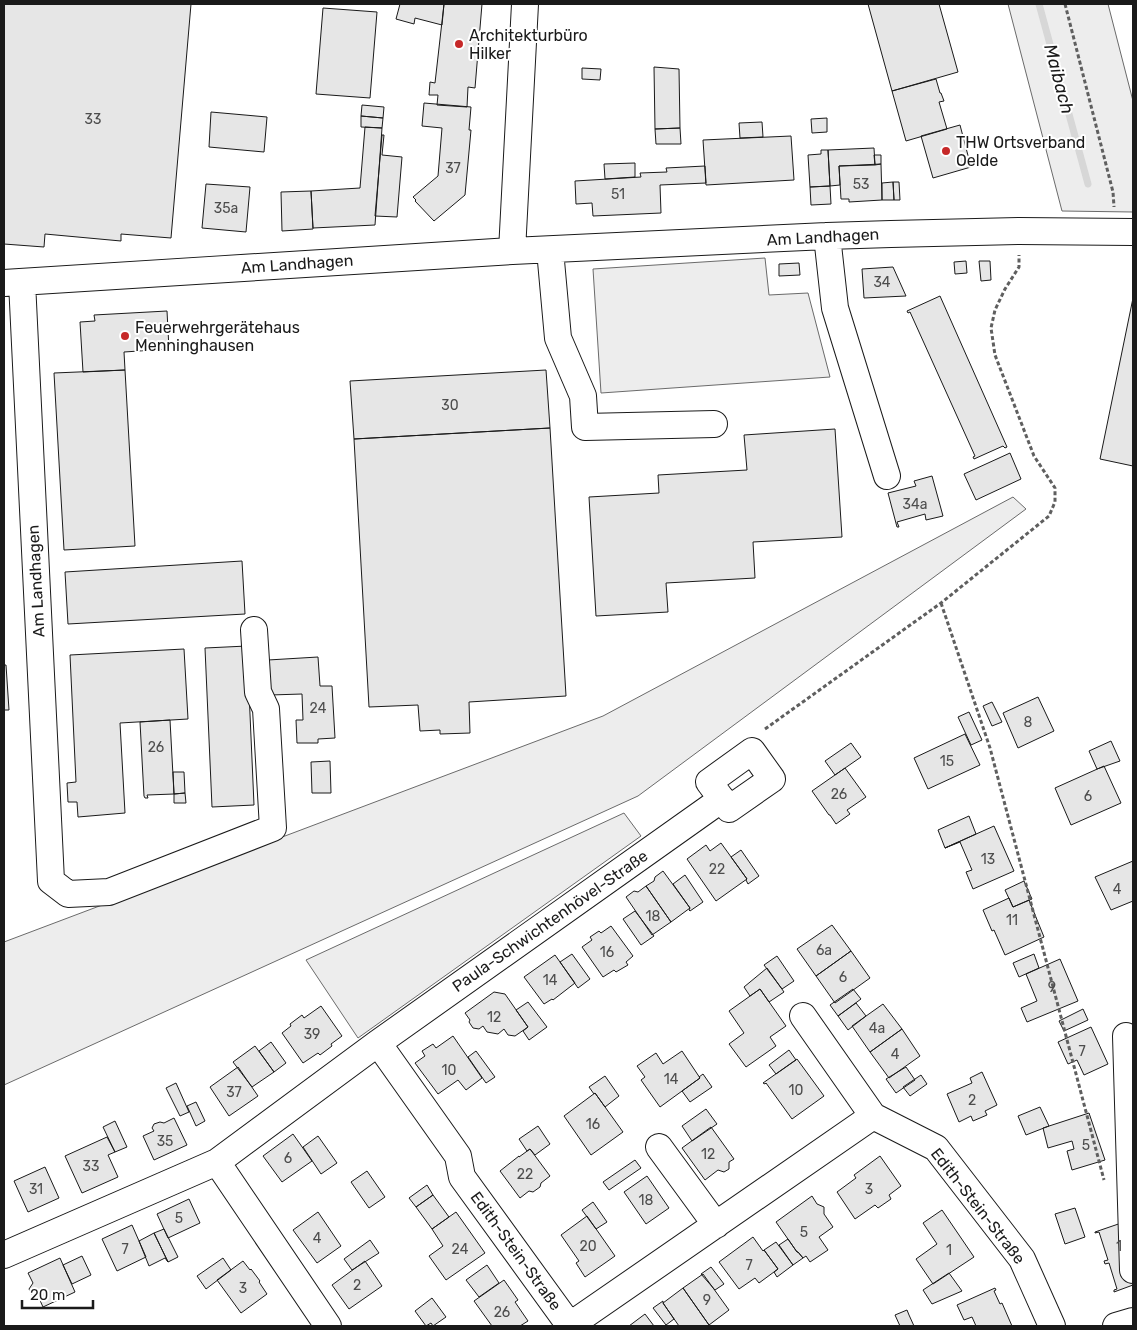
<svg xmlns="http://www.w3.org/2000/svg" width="1137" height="1330" viewBox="0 0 1137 1330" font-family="Rubik,sans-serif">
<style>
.built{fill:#ededed;stroke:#6a6a6a}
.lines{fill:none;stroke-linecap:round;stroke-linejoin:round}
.stream{stroke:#d7d7d7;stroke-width:7}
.building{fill:#e6e6e6;stroke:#1a1a1a}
.minor-casing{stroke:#1a1a1a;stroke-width:28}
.path{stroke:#5f5f5f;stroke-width:3;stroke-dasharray:4 2.5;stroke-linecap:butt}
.minor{stroke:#fff;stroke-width:26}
.poi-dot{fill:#c62828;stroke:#fff;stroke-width:2}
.labels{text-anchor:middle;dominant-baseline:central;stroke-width:4;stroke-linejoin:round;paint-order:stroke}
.number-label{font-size:14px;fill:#4d4d4d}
.poi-label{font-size:16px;fill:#1a1a1a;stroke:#fff;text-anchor:start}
.street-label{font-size:16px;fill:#1a1a1a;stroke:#fff}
.water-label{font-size:18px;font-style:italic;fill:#1a1a1a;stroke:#fff}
</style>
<rect width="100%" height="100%" fill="#fff"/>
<path class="built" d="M1008,4H1108L1133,101V212L1062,211Z
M765,258L769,295L808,293L830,377L601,393L593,269Z
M1013,497L1026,509L638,796L4,1085V942L603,716Z
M624,813L641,836L358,1038L306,960Z"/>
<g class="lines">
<path class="stream" d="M1039,4L1088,184"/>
</g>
<path class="building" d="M4,4H191L171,238L121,234V241L45,234L44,247L4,244Z
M400,4H444L442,25L415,18L414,24L396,19Z
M444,4H482L475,88L468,87L467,107L437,105L438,95H429L430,82L435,83Z
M868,4H939L958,72L892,91Z
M323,8L377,12L370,98L316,94Z
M654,67L679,69L680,128L655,129Z
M582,68L601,69L600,80L582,79Z
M936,79L940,93H941L944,101L939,102L947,129L906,141L892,91Z
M424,103L471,107L469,130H471L465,195L434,221L415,201L416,200L413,197L438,176L442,128L422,126Z
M362,105L384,107L383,118L361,116Z
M211,112L267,117L264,152L209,147Z
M361,116L383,118L382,128L361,127Z
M827,118V132L812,133L811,119Z
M762,122L763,137L740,138L739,123Z
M960,125L971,167L933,178L921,136Z
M365,127L382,128L375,225L313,228L311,191L360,188Z
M680,128L681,144H656L655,129Z
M382,135H384L382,155L402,157L397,217L375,216Z
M791,136L794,180L706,185L703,140Z
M874,148L875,165L839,166L840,185L830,186L828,150Z
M821,150H828L830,186L810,187L808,155L821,154Z
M874,155H881V164L875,165Z
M635,163V177L605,179L604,164Z
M881,164L882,200L849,202V199H841L839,166Z
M705,166L706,183L660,185L661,213L593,216L592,203L576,204L575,181L641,177L640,173L667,172L666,168Z
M893,182L894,200H882V183Z
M893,182H899L900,200H894Z
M206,184L250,187L246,232L202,228Z
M830,186L831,204L811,205L810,187Z
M311,191L313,229L282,231L281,192Z
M966,261L967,273L955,274L954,262Z
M979,261H990L991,280L981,281Z
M799,263L800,275L779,276V264Z
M893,267L906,296L864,298L862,269Z
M940,296L1007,447L1005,448L1003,446L974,459L973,457L975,456L910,312L908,313L907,311Z
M1133,298V466L1100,459Z
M167,311L169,349L124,352L125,370L83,372L80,322L95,321L94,315Z
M125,370L135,546L64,550L54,373Z
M546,370L550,428L354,439L350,381Z
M550,428L566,696L469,702L470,733L440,734V730L420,731L418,705L369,707L354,439Z
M835,429L842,537L753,542L755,578L666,583L668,612L596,616L589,497L659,493L658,475L747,470L744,435Z
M1010,453L1021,479L976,500L964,474Z
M932,476L943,516L926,520L925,514L897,522L899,527H897L888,493L916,486L914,481Z
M242,561L245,614L68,624L65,572Z
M247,646L254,805L212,807L205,648Z
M184,649L188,719L120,723L125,813L78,817L77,802H68L67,783L76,782L70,655Z
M318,657L320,686H332L335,738L318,739V743H297L296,720H303L302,694L270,695L268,660Z
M4,665H6L9,710H4Z
M1038,697L1054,731L1018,748L1003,713Z
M992,702L1002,722L992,726L983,706Z
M969,712L982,740L971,745L958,717Z
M170,720L174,794L147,795L148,798H145L144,796L140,722Z
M965,734L980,765L928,789L914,758Z
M1111,741L1120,761L1097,769L1089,751Z
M851,743L861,757L835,775L825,761Z
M330,761L331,793H312L311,762Z
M1104,766L1121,803L1071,825L1055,788Z
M845,768L866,797L847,810L850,814L836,824L830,815H829L812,791Z
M173,772H184L185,793L174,794Z
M185,793L186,803H174V794Z
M969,816L976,834L945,848L938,830Z
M994,826L1014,871L973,889L966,872L972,870L960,842L945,848Z
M721,843L747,879L716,901L687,859L706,845L710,851Z
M741,850L759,876L748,884L746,880L747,879L731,857Z
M1133,861V901L1111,910L1095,877Z
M663,871L690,908L671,922L646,886L654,881L655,877Z
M685,875L703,902L690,911L689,910L690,908L673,884Z
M1024,881L1032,899L1013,907L1005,890Z
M646,886L671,922L652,935L626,897L634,891L638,892Z
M1009,898L1013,907L1029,900L1044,937L1005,955L994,930L992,931L983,910Z
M635,911L654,936L641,945L623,919Z
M832,925L851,951L816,976L797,949Z
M611,926L633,956L626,962L628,965L616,972L614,970L603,977L582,947L592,940L590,937L599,931L601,933Z
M851,951L870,978L835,1003L816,976Z
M572,954L590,979L578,988L560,962Z
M1034,954L1039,968L1019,977L1013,963Z
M555,955L575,983L553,1000L552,999L544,1004L524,977Z
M777,956L794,981L782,989L764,965Z
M1060,959L1078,1001L1027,1022L1021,1008L1037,1001L1026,974Z
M767,968L784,992L769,1002L760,989L750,996L744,987Z
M760,989L786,1026L770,1037L776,1046L746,1067L729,1044L744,1033L729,1011Z
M853,989L861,999L838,1016L830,1005Z
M494,992L505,994L528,1027L515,1036L508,1035L504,1029L498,1034L487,1032L483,1026L479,1029L473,1028L469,1022L470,1020L465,1013Z
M528,1002L547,1027L529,1040L523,1031L528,1027L516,1010Z
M856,1003L866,1016L848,1030L838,1016Z
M883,1004L902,1029L870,1052L852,1026Z
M321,1006L342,1036L331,1044L332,1046L320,1055L318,1053L303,1063L282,1033L291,1026L290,1024L302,1015L304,1018Z
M1083,1009L1088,1020L1064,1031L1059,1021Z
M1091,1027L1108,1064L1084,1075L1077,1060L1068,1064L1058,1042Z
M902,1029L920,1056L889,1078L870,1052Z
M453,1036L482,1078L466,1090L458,1080L438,1094L415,1063L425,1056L422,1051L433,1044L436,1048Z
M271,1042L286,1063L274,1072L259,1051Z
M255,1046L274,1072L252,1087L233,1062Z
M789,1050L796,1060L776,1074L769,1065Z
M476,1051L495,1077L486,1083L468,1057Z
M682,1051L700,1078L660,1107L641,1080L645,1077L637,1066L656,1053L663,1064Z
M797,1059L824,1096L792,1119L766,1083L765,1084L763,1083Z
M238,1067L258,1096L229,1116L210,1087Z
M906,1067L915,1080L896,1093L886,1079Z
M982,1072L997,1105L985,1111L987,1115L973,1121L971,1116L959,1122L947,1094L972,1083L970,1078Z
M703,1074L712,1087L690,1102L682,1091L700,1078L699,1077Z
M921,1075L927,1084L910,1096L903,1087Z
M605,1076L619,1096L605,1107L595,1093L594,1094L589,1087Z
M176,1083L189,1112L180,1116L166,1088Z
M595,1093L623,1132L591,1155L564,1116Z
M196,1102L205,1121L196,1126L187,1106Z
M1040,1107L1049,1126L1026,1135L1018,1116Z
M706,1109L717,1124L692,1141L682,1126Z
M1089,1113L1105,1160L1072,1170L1067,1151L1074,1149L1072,1141L1048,1148L1043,1128Z
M174,1118L187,1145L154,1160L143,1136L154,1131L152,1128L154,1124L160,1122L164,1123Z
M115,1121L127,1147L115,1152L103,1127Z
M538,1126L550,1144L535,1155L530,1149L527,1151L519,1139Z
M711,1127L734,1159L729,1162V1169L724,1172L718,1170L705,1180L682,1148Z
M293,1134L312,1161L282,1182L263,1156Z
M318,1136L337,1163L321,1174L303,1147Z
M107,1137L115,1152L108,1155L118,1177L82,1193L65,1156Z
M530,1149L550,1176L541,1183L540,1187L533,1192L529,1191L520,1198L500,1171L519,1156V1157Z
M880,1156L901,1186L889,1195L891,1199L878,1208L875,1205L855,1219L837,1192L856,1178L854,1175Z
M635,1160L641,1168L609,1190L603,1182Z
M45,1167L59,1198L28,1212L14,1181Z
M367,1171L385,1197L369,1208L351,1182Z
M647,1176L669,1208L646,1224L624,1192Z
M427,1185L433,1195L416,1207L409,1198Z
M433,1195L449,1217L432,1229L416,1207Z
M812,1196L817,1204L824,1207V1214L833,1227L819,1237L828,1250L810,1262L806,1256L803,1258L798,1252H797L776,1222Z
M189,1199L200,1223L168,1238L157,1214Z
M593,1202L607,1222L596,1229L582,1210Z
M1075,1208L1085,1237L1065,1244L1055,1214Z
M942,1210L974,1257L933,1284L916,1259L937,1244L923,1223Z
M318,1212L341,1246L317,1263L293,1230Z
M456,1212L485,1253L446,1280L429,1256L443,1246L432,1229Z
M587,1216L615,1256L585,1277L576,1263L579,1261L561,1235Z
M1133,1219V1285L1114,1292V1290L1117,1289L1109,1263L1105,1264L1104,1261L1108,1260L1099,1232L1095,1233V1232Z
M132,1225L146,1257L117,1271L102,1239Z
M164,1229L178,1257L168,1262L154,1233Z
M154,1233L168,1262L165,1258L149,1266L139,1241Z
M753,1237L763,1251L764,1250L778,1269L759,1283L755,1278L739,1289L719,1262Z
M788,1239L797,1252H798L803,1258L793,1265L779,1245Z
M370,1240L379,1253L352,1270L344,1259Z
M776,1242L793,1265L777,1277L774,1272L778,1269L764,1250Z
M82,1256L91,1275L72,1284L63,1265Z
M60,1258L75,1292L43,1307L38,1296L32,1295L29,1289L33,1283L28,1273Z
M223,1258L231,1270L206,1289L197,1276Z
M243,1261L250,1270L251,1269L260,1281L259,1282L267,1294L241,1313L217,1280Z
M365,1261L382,1286L349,1309L332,1285Z
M487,1265L499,1283L479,1297L466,1280Z
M711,1267L724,1284L715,1290L701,1274Z
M949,1273L962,1291L932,1304L923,1290Z
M703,1274L729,1310L709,1325L683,1288Z
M504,1280L518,1300L515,1302L528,1321L520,1326H492L474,1301Z
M683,1288L709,1325L707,1326H679L663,1303Z
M995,1288L996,1290L994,1291L1000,1304L1002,1303L1012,1326H976L972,1317L964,1320L957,1305Z
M432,1298L446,1317L433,1326L431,1323L426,1326L415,1311Z
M663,1301V1303L674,1319L666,1325L653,1308Z
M907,1310L909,1315L914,1326H900L895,1315Z
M645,1314L654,1326H629Z"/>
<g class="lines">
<defs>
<path id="minor" d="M827,236L835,308L887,476
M550,250L558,338L583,396L585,427L714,424
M512,251L525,4
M22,282L51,881L68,894L109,892L273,828L266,709L258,692L254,630
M4,283L512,251L827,236L891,234L1019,231L1133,232
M752,751L772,779L729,809L709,782Z
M803,1016L873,1116
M378,1043L458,1156L462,1177L570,1326
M1133,1043L1126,1036L1133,1270
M659,1147L716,1225
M217,1162L328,1326
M4,1255L217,1162L378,1043L722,799
M569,1326L873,1116L936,1148L1022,1259L1052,1326
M1116,1326L1133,1321"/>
</defs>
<use href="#minor" class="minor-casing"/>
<path class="path" d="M1065,4L1113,192L1114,207
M941,603L990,748L1104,1180
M765,729L941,603L1049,516L1055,502V488L1034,456L995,355L991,328L995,310L1005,289L1019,267V255"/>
<use href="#minor" class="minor"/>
</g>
<g class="poi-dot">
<circle cx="459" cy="44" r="5"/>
<circle cx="946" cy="151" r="5"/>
<circle cx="125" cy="336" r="5"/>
</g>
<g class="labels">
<g class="number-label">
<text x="93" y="119">33</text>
<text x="453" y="168">37</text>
<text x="861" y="184">53</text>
<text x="618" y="194">51</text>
<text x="226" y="208">35a</text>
<text x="882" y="282">34</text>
<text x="450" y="405">30</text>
<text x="915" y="504">34a</text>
<text x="318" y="708">24</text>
<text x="1028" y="722">8</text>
<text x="156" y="747">26</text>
<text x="947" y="761">15</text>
<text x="839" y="794">26</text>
<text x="1088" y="796">6</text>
<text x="988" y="859">13</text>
<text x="717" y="869">22</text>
<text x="1117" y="889">4</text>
<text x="653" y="916">18</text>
<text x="1012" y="920">11</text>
<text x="824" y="950">6a</text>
<text x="607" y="952">16</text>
<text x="843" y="977">6</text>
<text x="550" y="980">14</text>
<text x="1052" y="987">9</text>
<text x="494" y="1017">12</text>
<text x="877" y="1028">4a</text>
<text x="312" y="1034">39</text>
<text x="1082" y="1051">7</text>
<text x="895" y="1054">4</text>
<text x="449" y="1070">10</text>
<text x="671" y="1079">14</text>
<text x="796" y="1090">10</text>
<text x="234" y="1092">37</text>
<text x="972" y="1100">2</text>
<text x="593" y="1124">16</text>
<text x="165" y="1141">35</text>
<text x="1086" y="1145">5</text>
<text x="708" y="1154">12</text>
<text x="288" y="1158">6</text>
<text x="91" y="1166">33</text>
<text x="525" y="1174">22</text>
<text x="36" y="1189">31</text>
<text x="869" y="1189">3</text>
<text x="646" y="1200">18</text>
<text x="179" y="1218">5</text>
<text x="804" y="1232">5</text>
<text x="317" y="1238">4</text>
<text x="588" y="1246">20</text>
<text x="1119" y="1246">1</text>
<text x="125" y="1249">7</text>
<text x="460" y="1249">24</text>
<text x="949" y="1250">1</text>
<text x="749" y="1265">7</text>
<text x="357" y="1285">2</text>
<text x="243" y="1288">3</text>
<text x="707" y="1300">9</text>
<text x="502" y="1312">26</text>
</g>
<g class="poi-label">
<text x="469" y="35">Architekturbüro<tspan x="469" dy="18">Hilker</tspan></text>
<text x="956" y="142">THW Ortsverband<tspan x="956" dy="18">Oelde</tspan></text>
<text x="135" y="327">Feuerwehrgerätehaus<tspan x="135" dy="18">Menninghausen</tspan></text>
</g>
<g class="street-label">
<text transform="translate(823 237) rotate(-3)">Am Landhagen</text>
<text transform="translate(297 264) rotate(-4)">Am Landhagen</text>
<text transform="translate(36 581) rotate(-93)">Am Landhagen</text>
<text transform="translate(550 921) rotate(-35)">Paula-Schwichtenhövel-Straße</text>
<text transform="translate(978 1206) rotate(52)">Edith-Stein-Straße</text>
<text transform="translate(516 1251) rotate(54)">Edith-Stein-Straße</text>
</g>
<g class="water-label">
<text transform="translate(1059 79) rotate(75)">Maibach</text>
</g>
</g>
<rect width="1137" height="1330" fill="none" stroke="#1a1a1a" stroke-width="10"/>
<path d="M22 1300v8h71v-8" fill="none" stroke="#1a1a1a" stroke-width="2.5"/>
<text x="30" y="1300" font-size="15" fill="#1a1a1a" stroke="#ffffff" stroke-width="4" paint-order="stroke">20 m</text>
</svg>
